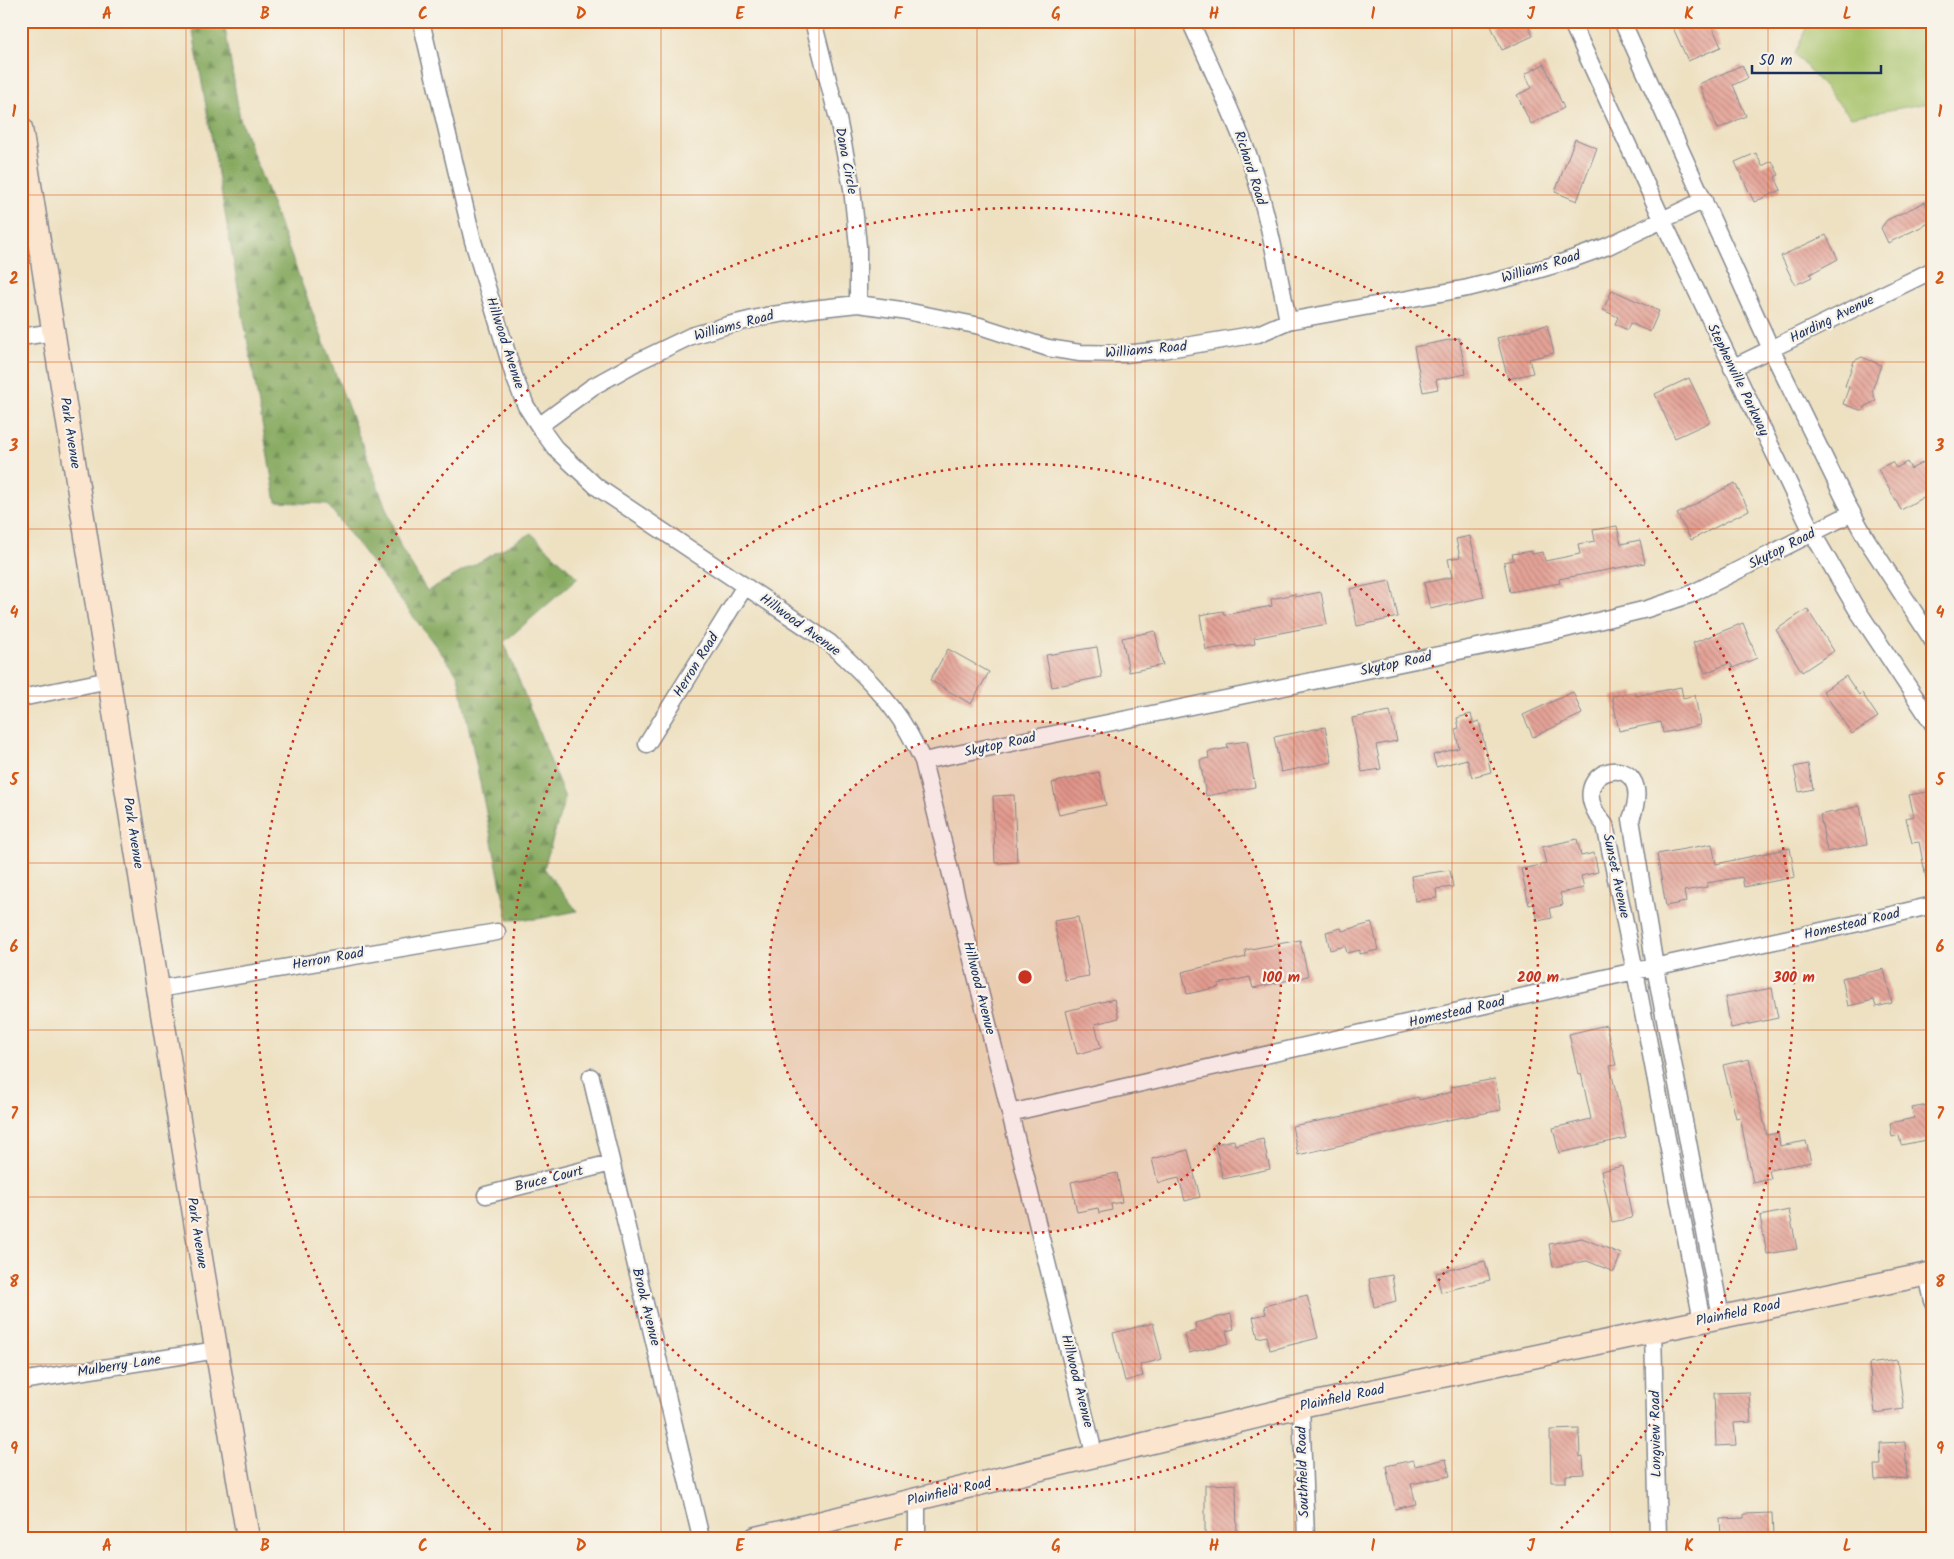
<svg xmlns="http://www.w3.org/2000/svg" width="1954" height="1559" viewBox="0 0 1954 1559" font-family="Kalam,sans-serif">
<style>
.grass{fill:#a6c269;stroke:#607864}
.forest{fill:url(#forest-firs);stroke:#506c5e}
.building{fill:url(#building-back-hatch)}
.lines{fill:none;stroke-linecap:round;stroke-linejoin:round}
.street-casing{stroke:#848890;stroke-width:19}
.secondary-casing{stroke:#848890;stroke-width:25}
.street{stroke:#fff;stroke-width:16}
.secondary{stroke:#fce5cf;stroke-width:22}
.grid{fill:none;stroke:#d45514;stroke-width:1;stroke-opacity:0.55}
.ring{fill:none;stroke:#c8321e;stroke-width:2.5;stroke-dasharray:2.5 5}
.labels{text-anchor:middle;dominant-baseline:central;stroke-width:4.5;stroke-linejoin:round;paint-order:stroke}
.street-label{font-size:14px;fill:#1b2f5e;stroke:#f7f3e8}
.centre{fill:#c8321e;stroke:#f7f3e8;stroke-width:2.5}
.ring-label{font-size:15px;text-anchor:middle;font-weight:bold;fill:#c8321e;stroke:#f7f3e8;stroke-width:4.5;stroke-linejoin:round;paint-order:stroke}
.neatline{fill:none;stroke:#d45514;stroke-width:2}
.grid-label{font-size:16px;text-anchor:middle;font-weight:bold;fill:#d45514}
</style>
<defs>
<pattern id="forest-firs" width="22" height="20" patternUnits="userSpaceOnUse" patternTransform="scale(1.25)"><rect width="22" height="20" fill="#84a85d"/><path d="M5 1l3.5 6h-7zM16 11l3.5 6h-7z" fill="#6b8950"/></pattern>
<pattern id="building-back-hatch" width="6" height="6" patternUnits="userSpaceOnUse" patternTransform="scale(1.25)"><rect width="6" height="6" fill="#e5a397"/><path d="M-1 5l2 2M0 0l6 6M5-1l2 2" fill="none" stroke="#b9857e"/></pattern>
</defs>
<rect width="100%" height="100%" fill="#f7f3e8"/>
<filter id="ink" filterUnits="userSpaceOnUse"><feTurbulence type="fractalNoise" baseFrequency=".02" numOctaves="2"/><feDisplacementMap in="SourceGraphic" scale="10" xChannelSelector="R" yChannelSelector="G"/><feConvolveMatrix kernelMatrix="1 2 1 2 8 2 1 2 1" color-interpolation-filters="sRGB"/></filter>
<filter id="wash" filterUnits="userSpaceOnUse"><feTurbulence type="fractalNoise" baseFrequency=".0096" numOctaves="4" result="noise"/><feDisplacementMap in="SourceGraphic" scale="20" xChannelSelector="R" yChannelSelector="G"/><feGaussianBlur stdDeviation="1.12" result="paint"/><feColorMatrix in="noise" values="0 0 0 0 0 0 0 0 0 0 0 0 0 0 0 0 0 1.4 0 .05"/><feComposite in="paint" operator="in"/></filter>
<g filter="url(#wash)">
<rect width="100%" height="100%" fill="#eee1c2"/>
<path class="grass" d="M1809,21H1871L1877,27L1893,21H1933V102L1851,117L1795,54Z"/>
<path class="forest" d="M191,21H224L240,119L401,548L427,591L531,533L578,578L504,642L565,798L544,868L577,911L537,919L508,920L458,675L327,504L276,502Z"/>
<g id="blocks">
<path class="building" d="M1501,21H1526L1533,36L1502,50L1491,26Z
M1670,21H1710L1721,47L1688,61Z
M1544,64L1564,108L1531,124L1517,95L1532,88L1525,74Z
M1742,65L1748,78L1733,85L1746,116L1718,129L1699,84Z
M1575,139L1597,148L1577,201L1555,192Z
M1756,153L1762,166L1772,161L1779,175L1775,177L1781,190L1754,202L1735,162Z
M1925,202L1933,221L1888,243L1881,228L1887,220Z
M1826,235L1838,259L1810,274L1812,277L1795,285L1781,256Z
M1612,290L1659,311L1650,332L1630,323L1627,330L1615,324L1618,317L1603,310Z
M1547,325L1554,353L1529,359L1533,373L1508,379L1497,338Z
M1459,338L1466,374L1436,380L1438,389L1423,392L1414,347Z
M1862,357L1881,365L1872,391L1876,401L1865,406L1863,411L1843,404L1849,387L1845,386L1854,361Z
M1689,378L1710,422L1675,438L1655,394Z
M1892,462L1896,468L1907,462L1911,469L1924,462L1933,478L1926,482L1932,492L1901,510L1878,469Z
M1735,483L1749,510L1691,540L1677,514Z
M1617,526L1621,544L1640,540L1645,563L1559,579L1560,583L1510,592L1504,562L1514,560L1512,554L1532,551V554L1543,552L1545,561L1580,554L1578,544L1595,541L1593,530Z
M1470,536L1484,597L1430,609L1424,583L1452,577L1448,559L1460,557L1456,539Z
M1390,581L1398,617L1357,626L1350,589Z
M1321,592L1327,624L1254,638L1255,644L1236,647V645L1206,650L1200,615L1223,611L1224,615L1272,606L1271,599L1295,594V597Z
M1807,609L1834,651L1802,672L1776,630Z
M1743,623L1757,658L1733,668L1730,663L1705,673L1693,643Z
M1155,631L1163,665L1129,672L1122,638Z
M1097,647L1102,677L1052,687L1046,655Z
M948,649L989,672L971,704L930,680Z
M1846,676L1859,695L1862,693L1878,717L1852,734L1823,691Z
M1681,687L1683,698L1695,695L1700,725L1663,733L1661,722L1619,731L1612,696L1635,692L1636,696Z
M1573,692L1582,714L1533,737L1523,715Z
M1390,711L1397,741L1376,745L1381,769L1362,772L1352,718Z
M1471,714L1473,723L1479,721L1491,772L1472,777L1467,759L1436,767L1433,755L1459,748L1455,729L1459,728L1457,718Z
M1325,727L1332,762L1281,772L1274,737Z
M1247,741L1255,787L1206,796L1200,760L1209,758L1208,752L1228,748L1227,744Z
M1808,764L1813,789L1799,792L1794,767Z
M1099,772L1106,805L1059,815L1052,783Z
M1933,791V877L1926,878L1919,842L1912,843L1906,818L1914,816L1909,795Z
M1014,795L1017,862L995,863L993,796Z
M1860,806L1867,844L1827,852L1820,815Z
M1577,839L1581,856L1594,853L1598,872L1581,876L1584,888L1560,893L1563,905L1550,908L1552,918L1538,921L1534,904L1529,905L1521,869L1546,864L1542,847Z
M1712,844L1716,864L1790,848L1795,877L1744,887L1742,877L1707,883V887L1684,891L1686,902L1666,906L1657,854Z
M1450,870L1453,887L1436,889L1437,898L1415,901L1411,876Z
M1078,917L1089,976L1065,980L1054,921Z
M1372,923L1378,950L1360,954V950L1347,953L1345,946L1330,950L1326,932L1341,928L1342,931Z
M1300,940L1308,976L1253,988L1250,977L1218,984L1219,987L1187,994L1182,972L1246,957L1245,950Z
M1884,969L1892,1003L1876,1007L1874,1000L1848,1006L1842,978Z
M1772,988L1778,1018L1731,1028L1725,997Z
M1114,999L1119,1018L1095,1024L1101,1048L1077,1054L1066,1011Z
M1606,1025L1616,1065L1610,1066L1626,1138L1559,1153L1553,1128L1591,1119L1581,1073L1578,1074L1569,1034Z
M1749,1059L1767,1135L1778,1133L1780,1146L1806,1141L1811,1162L1769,1170L1771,1179L1753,1183L1740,1117L1736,1118L1723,1065Z
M1495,1079L1501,1110L1448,1120L1298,1155L1292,1126L1344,1116L1418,1097L1419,1100L1452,1092L1451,1087Z
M1933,1104V1128H1930L1932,1139L1901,1145L1899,1135L1892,1137L1890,1123L1914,1118L1912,1108Z
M1263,1139L1270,1169L1223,1179L1215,1144L1234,1140L1235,1145Z
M1188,1150L1200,1197L1185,1201L1179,1178L1158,1183L1152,1159Z
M1622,1166L1632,1218L1612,1222L1601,1171Z
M1117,1173L1122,1202L1111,1204L1112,1210L1099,1213L1098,1208L1077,1212L1071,1182Z
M1789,1210L1797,1249L1767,1254L1760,1216Z
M1582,1238L1621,1254L1614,1272L1587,1261L1553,1267L1549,1244Z
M1485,1261L1490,1280L1441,1292L1436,1273Z
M1392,1275L1396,1301L1374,1307L1369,1279Z
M1307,1295L1318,1338L1270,1350L1267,1336L1258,1338L1253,1317L1266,1314L1264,1306Z
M1231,1314L1234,1329L1226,1331L1229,1343L1189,1353L1185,1334L1196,1331L1195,1323Z
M1153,1323L1162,1359L1140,1365L1143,1376L1125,1381L1113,1333Z
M1897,1360L1904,1409L1875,1413L1869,1364Z
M1749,1392L1751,1422L1734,1423L1736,1445L1716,1446L1714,1393Z
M1579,1429L1580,1457L1583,1456L1584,1474L1566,1475V1482H1551L1550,1430Z
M1905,1442L1907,1478L1875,1480L1874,1465H1881L1880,1443Z
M1446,1459L1450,1476L1411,1484L1416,1504L1395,1509L1386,1466L1413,1460L1415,1466Z
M1236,1484L1237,1538H1205V1485Z
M1772,1513L1773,1538H1721L1720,1519L1744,1518V1514Z"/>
</g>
</g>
<g filter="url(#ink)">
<use href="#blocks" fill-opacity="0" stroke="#848890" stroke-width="1"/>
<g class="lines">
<defs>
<path id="street" d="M421,21L473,241L514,376L526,406L539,426L555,448L597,487L830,643C859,670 887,696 907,730C913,740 918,751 923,761L1095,1457
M813,21L838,119L852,188L858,246V304
M1190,21C1210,65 1231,109 1248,154C1267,208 1277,265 1288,321
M1571,21L1662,219L1813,534L1856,608L1933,724
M1622,21L1771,349L1846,502L1867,540L1933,641
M21,337L54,332
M1732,368L1933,270
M539,426L592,387L639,361L691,336L728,325L766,316L812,309L858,304L901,310L980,326L1048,348L1080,353L1124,354L1162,350L1258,334L1288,321L1468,288L1516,276L1561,263L1608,246L1704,200
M21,698L109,680
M647,744L745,586
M923,761L1561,630L1647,609L1689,595L1852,513
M158,989L497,932
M591,1077L701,1538
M1010,1113L1635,971L1854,924L1933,905
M486,1195L611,1163
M1927,1275L1933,1301
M1702,1321L1635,971L1605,825C1553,766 1661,743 1631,819L1655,967L1721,1317
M1653,1331L1658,1538
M21,1381L217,1350
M1301,1406L1306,1538
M917,1538V1500"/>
<path id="secondary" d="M21,128L200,1252L248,1538
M756,1538L1301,1406L1721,1317L1933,1273"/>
</defs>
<use href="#street" class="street-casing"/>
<use href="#secondary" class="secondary-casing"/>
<use href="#street" class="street"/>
<use href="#secondary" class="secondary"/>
</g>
</g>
<path class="grid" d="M186,21V1538M344,21V1538M502,21V1538M661,21V1538M819,21V1538M977,21V1538M1135,21V1538M1294,21V1538M1452,21V1538M1610,21V1538M1768,21V1538M21,195H1933M21,362H1933M21,529H1933M21,696H1933M21,863H1933M21,1030H1933M21,1197H1933M21,1364H1933"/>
<circle cx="1025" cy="977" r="256" fill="#c8321e" fill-opacity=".12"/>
<g class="ring">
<circle cx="1025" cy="977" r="256"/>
<circle cx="1025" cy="977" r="513"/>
<path d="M496 1535A769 769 0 1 1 1554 1535"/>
</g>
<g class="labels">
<g class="street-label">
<text transform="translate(846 161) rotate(79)">Dana Circle</text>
<text transform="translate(1250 168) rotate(72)">Richard Road</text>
<text transform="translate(1541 267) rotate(-17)">Williams Road</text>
<text transform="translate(1832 319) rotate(-26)">Harding Avenue</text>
<text transform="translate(734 326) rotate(-15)">Williams Road</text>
<text transform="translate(505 343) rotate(72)">Hillwood Avenue</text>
<text transform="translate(1146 350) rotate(-5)">Williams Road</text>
<text transform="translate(1738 380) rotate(64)">Stephenville Parkway</text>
<text transform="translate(70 433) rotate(81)">Park Avenue</text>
<text transform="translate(1782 549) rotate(-27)">Skytop Road</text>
<text transform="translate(800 625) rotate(36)">Hillwood Avenue</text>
<text transform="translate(1396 664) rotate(-12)">Skytop Road</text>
<text transform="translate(696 665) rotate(-58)">Herron Road</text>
<text transform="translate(1000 745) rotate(-12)">Skytop Road</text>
<text transform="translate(133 833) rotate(81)">Park Avenue</text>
<text transform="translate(1616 876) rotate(78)">Sunset Avenue</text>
<text transform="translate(1852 924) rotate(-13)">Homestead Road</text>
<text transform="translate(328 959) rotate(-10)">Herron Road</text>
<text transform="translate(979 988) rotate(76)">Hillwood Avenue</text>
<text transform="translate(1457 1012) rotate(-13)">Homestead Road</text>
<text transform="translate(549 1179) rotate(-14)">Bruce Court</text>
<text transform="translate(197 1233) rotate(81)">Park Avenue</text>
<text transform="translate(646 1307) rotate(76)">Brook Avenue</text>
<text transform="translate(1738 1313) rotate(-12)">Plainfield Road</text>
<text transform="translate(119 1366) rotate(-9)">Mulberry Lane</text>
<text transform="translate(1077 1381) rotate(76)">Hillwood Avenue</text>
<text transform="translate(1342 1398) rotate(-12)">Plainfield Road</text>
<text transform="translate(1656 1434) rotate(-91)">Longview Road</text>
<text transform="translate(1303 1472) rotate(-92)">Southfield Road</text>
<text transform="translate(949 1492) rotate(-13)">Plainfield Road</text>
</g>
</g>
<circle cx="1025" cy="977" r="8" class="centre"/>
<g class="ring-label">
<text x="1281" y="982">100 m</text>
<text x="1538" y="982">200 m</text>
<text x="1794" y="982">300 m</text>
</g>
<rect width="1954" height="1559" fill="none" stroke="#f7f3e8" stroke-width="55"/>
<path d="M1752 65v8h129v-8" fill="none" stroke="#1b2f5e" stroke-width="2.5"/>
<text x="1759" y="65" font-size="15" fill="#1b2f5e" stroke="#f7f3e8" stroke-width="4" paint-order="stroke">50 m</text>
<rect x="28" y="28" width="1898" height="1504" class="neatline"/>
<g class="grid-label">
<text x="107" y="19">A</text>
<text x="265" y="19">B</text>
<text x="423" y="19">C</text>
<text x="581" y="19">D</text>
<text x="740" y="19">E</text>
<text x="898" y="19">F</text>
<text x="1056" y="19">G</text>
<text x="1214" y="19">H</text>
<text x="1373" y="19">I</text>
<text x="1531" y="19">J</text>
<text x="1689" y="19">K</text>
<text x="1847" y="19">L</text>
<text x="14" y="117">1</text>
<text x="1940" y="117">1</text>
<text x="14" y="284">2</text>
<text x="1940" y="284">2</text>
<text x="14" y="451">3</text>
<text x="1940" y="451">3</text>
<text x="14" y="618">4</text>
<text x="1940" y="618">4</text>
<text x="14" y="785">5</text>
<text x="1940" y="785">5</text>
<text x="14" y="952">6</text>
<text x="1940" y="952">6</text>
<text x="14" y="1119">7</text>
<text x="1940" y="1119">7</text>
<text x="14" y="1287">8</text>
<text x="1940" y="1287">8</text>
<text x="14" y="1454">9</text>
<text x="1940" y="1454">9</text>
<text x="107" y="1551">A</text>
<text x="265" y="1551">B</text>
<text x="423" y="1551">C</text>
<text x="581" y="1551">D</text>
<text x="740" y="1551">E</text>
<text x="898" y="1551">F</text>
<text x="1056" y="1551">G</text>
<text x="1214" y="1551">H</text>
<text x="1373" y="1551">I</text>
<text x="1531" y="1551">J</text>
<text x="1689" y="1551">K</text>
<text x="1847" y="1551">L</text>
</g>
</svg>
